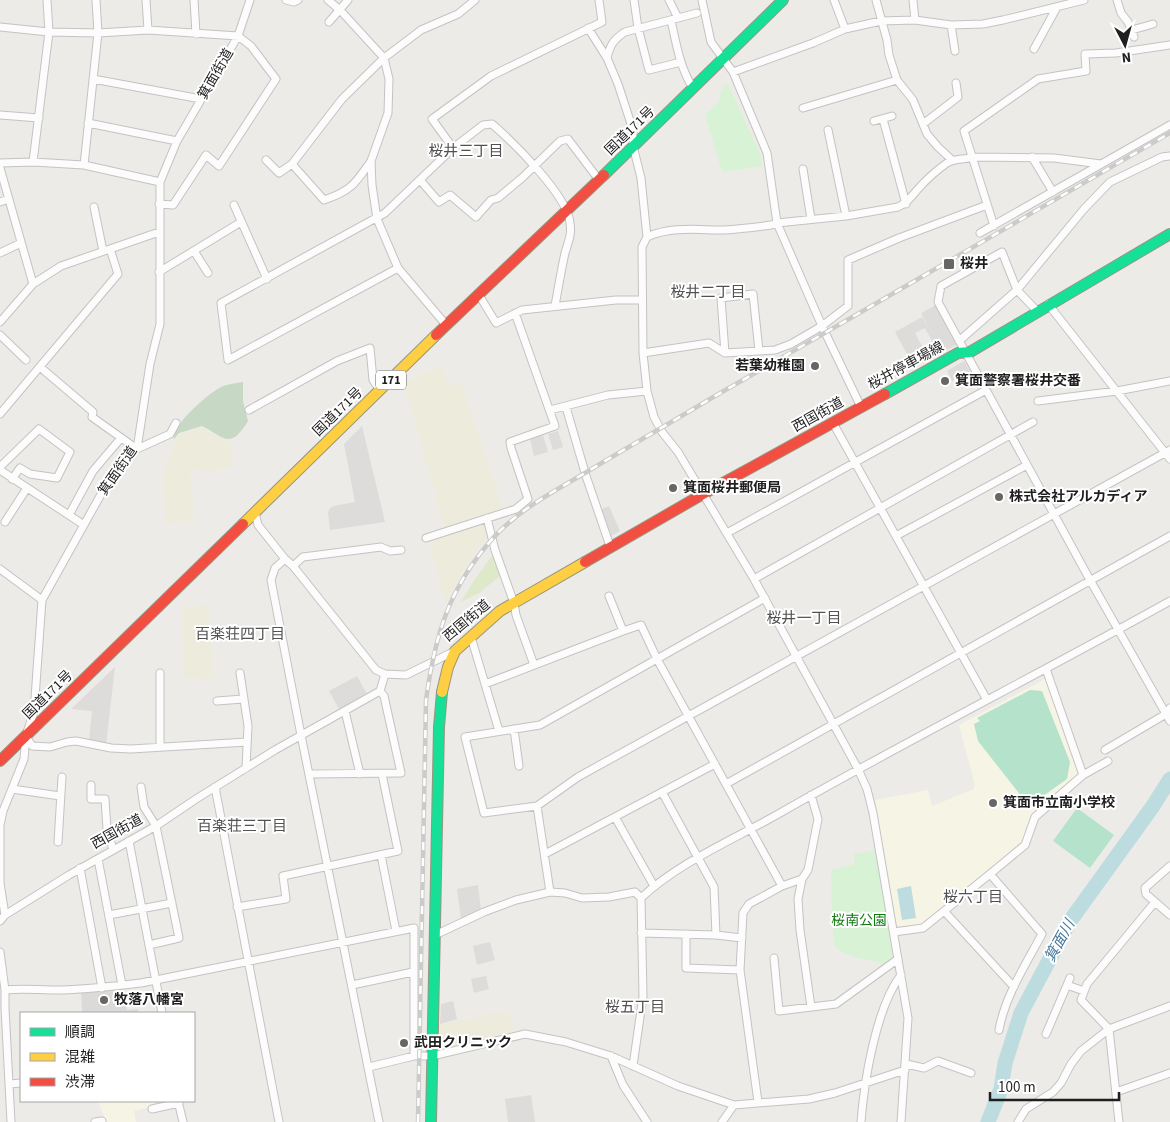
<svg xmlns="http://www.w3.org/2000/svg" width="1170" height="1122" viewBox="0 0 1170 1122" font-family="'Source Sans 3','Noto Sans JP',sans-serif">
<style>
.education{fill:#f6f4e4}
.religious{fill:#dbdad9}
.farmland{fill:#edecdc}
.grass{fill:#dde9c8}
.cemetery{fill:#c7d8c5}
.park{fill:#d8f2d5}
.pitch{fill:#b5e2ca}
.parking{fill:#dddcdb}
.water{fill:#bddcdf}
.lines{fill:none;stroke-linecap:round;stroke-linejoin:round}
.river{stroke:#bddcdf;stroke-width:15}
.street-casing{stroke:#c4c3c2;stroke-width:9}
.fast-casing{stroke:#979680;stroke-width:12}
.slow-casing{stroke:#979680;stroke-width:12}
.jam-casing{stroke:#979680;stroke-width:12}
.street{stroke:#fcfcfc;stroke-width:7}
.fast{stroke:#16e098;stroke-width:10}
.slow{stroke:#ffcf43;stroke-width:10}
.jam{stroke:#f24e42;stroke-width:10}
.rail-casing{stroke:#cbcbca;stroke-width:4.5}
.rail{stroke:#fff;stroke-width:2.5;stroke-dasharray:8;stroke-linecap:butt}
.poi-dot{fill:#676665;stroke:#fff;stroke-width:2}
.labels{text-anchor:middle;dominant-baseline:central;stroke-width:4;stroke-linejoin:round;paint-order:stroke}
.shield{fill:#fff;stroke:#626262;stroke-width:1}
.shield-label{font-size:12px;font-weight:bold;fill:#1f1f1f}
.street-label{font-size:14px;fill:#1f1f1f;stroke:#fff}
.poi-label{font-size:14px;font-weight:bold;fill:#1f1f1f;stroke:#fff;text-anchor:start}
.park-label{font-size:14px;fill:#117a10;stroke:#fff}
.neighbourhood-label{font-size:15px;fill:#525252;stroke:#fff}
.water-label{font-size:15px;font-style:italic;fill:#487a9c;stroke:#fff}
</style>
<rect width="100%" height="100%" fill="#edebe8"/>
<path class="education" d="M1047,678L1080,775L1033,815L1022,841L923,925L902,928L896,924L875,800L928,790L932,806L974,789V781L959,725Z
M98,1101H155V1103L147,1108L134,1111L136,1122H106Z"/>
<path class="religious" d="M124,988L127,1010L138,1009V1013H82L81,991Z"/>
<path class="farmland" d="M442,366L448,387L461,381L504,511L445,529L404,385L414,377Z
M201,427L225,441H230L234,465L216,471L203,472V470H190L194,520L166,524L162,474L178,435Z
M485,522L489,537L477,549L464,568L446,605L428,541Z
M208,604L214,679L183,678L182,609Z
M508,1009L515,1033L439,1050L440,1025Z"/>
<path class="grass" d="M494,553L501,575L479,593L461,602L475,579Z"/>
<path class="cemetery" d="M243,382V401L248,421C230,451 224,437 202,426L179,433L174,439C173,423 210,392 223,386C229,384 236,383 243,382Z"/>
<path class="park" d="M728,84L760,153L762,166L722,172L705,115L718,103L723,86Z
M875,850L893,958L882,968L880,962C864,960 848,957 835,947L832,923L831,870L855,864L854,854Z"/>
<path class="pitch" d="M1030,690L1042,691L1070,762L1067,779L1029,806L978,741L974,724L980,721L977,718Z
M1077,808L1114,835L1090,868L1053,841Z"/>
<path class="parking" d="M936,305L957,343L956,345L939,354L925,328L915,333L929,359L914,367L895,332L922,317L928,326L921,313Z
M964,361L970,371L952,381L947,371Z
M362,426L385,522L330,530L328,512L330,508L334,506L355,502L344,444Z
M558,431L563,447L553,450L548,434Z
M543,435L548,452L534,456L530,439Z
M609,506L620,531L609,537L600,510Z
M115,667L106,745L89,741L92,711L71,709Z
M357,676L367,694L339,709L329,691Z
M478,885L481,909L461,919L457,889Z
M490,942L495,960L477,965L473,946Z
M486,976L489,989L474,993L471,979Z
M453,1001L457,1019L440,1024L441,1004Z
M531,1095L535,1122H508L505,1099Z"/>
<path class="water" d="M911,886L916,918L902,920L897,889Z"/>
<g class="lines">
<path class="river" d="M988,1122L1001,1089L1005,1063L1021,1013L1070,921L1153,806L1170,779"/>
<defs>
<path id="street" d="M146,0L148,30
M194,0L196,34
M286,0L294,2L298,0
M328,0L340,10L384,58L389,79L388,113L371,161L372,185L377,219L398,268L447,326
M634,0L638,28L649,70L681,62
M669,0L678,18
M702,0L711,42L733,72L767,153L777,223L822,326L861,407
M834,0L845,29
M876,0L887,40L889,55L897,80L913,100L927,134L938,147L952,160
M913,0L915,20
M1117,0L1121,13L1128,22L1134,37
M671,20C676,43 680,68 693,88
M329,22L348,0
M951,25L955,51
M0,27L49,32L98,33L148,30L238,36L251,46L276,79L219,166L206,155L173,205L159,204
M588,28L607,58L618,84L633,130V146L641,178L647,237L642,247L643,353L647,391L654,417L662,432L678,452L754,579L858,769L867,789L873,813L908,1018L901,1122
M1132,30L1153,24
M1034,49L1057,7
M607,58C610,45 614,39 625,32L697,13
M733,72L813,43L845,29L881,21L915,20L951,25L983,24L1003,20L1084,0
M93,79L201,99
M803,108L897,80
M0,115L39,118
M883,119L906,204
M874,121L892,116
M88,123L177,141
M923,124L958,97L956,83
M828,130L846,216
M453,148L432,119L491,76L602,22L599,0
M1032,157L1053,192
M266,160L279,173L292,164L324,200C351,191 355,184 371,161
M33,162L49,32L47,0
M0,163L33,162L84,165L160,182
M292,164L342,99L384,58L421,30L458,14L475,0
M84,165L98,33L96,0
M0,168L33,284
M803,169L811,219
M420,180L439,202L450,195L476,217L491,200L498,198L523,177L560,141L568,139L599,180
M0,202L9,199
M234,205L267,279
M94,207L103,251
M994,226L964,131L1038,79L1086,71L1085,54L1116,53L1170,45
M980,233L1170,125
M647,237C671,226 698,230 724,230C740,229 756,227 771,225L777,223L846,216L898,207C907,203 911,197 918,189C926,180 937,170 947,163C955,158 964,160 973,157L1054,158L1101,164
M194,251L208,273
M0,253L21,243
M398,268L228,360L221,303L385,213L453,148L483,125L492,124C513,142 568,196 570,223C572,235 568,242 565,253C561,271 558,289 555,306
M159,272L241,222
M479,295L496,323L522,310L616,300H642
M1048,304L1170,459
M1037,311L1017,290L1002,252L941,286L938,302L1090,580L1170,721
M0,322L33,284L61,266L159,232
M0,335L26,360
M959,341L1017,290L1084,209L1110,182L1162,157L1170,156
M643,353L709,343L725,353L775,350L791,344L822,326L848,306V260L899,238L987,205
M725,353L721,298L753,294L759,351
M40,367L93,412L92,417L137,449L170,434L176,423
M1038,401L1117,391L1170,381
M566,407L586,476L610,546
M249,410L337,361L370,348L373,380L380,390
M550,410L608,395L647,391
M0,414L118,274L110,249
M833,423L987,700
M0,467L39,429L70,452L57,478L30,474L20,468L12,479
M0,470L84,525
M255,512L258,525L285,559L275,568L271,580L301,735L379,1122
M69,515L93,471L121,438
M487,518L495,550L514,603L516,615L534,665
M5,522L27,488
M727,533L986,390
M896,536L1027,465
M426,538L516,509L528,499L511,448L510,442L555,426L515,313
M285,559L293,566L303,557L381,547L390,551L401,550
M293,566L376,670L385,674
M0,569L42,600
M754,579L1033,422
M609,596L623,631L641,625L657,659L782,886
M765,598L540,725L465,737L484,813L537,806L578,777L1170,450
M471,637L499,731
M1046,669L1083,775
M240,673L248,726L246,768
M485,684L623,631
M217,701L243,699
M345,711L360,774
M514,729L519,766
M26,736L32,746L50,747L67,742L76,741L111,748L131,749L247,742
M160,747V673
M1105,750L1166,714L1170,708
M309,774L401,773L384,696L380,691
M726,784L1170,536
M91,785V799H105L107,829L113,850
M141,787L144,807L156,826L179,938L149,945
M215,787L279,1122
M12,789L60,796
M662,792L714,887L716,935
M615,817L654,886
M129,841L162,1013
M58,842L62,777
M545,854L715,764
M381,855L396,931
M98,859L122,985
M1170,866L1145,888L1146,894L1170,915
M80,868L102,988
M990,874L1042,934C1026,964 1005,996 999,1030
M550,892L565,893L582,898L609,897L635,892L641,898
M237,907L286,899L283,876L398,851L382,774
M944,911L1014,987
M5,915L0,883V825L3,811L24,759L26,735L34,712L42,600L109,480L137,449L150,364L160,324V182L177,141L238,36L250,0
M109,915L172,903
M0,921L5,915L69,875L156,826L196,799L275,750L380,691L385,674L406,675L455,651
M894,932L923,928L990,874L1025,845L1035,817L1083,775L1108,761
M641,933L716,935L742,938
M686,934V968L740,970
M435,935L484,912L516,900L550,892L537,806
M0,952L5,990V1008L11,1122
M774,958L779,1011L836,1004L898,959
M352,985L413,972
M1067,985L1084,991
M5,990C22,988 39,990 56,990C84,990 113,986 141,983L414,928V1056
M811,1007L800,930L798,899L802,879L808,870L818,819L811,795
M1046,1034L1070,978
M611,1056L623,1085L647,1122
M906,1064L924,1068L938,1061L971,1073
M633,1066L643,996L641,898C679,862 735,839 780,813C908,740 1041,673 1170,601
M369,1067L414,1056H432L525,1034L566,1042L611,1056L678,1086L734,1105L809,1099L835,1093L905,1070
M10,1084L21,1083
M1116,1092L1170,1073
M178,1101L183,1122
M758,1102L740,970L743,913L749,904L782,886L802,879
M152,1109L179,1103
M95,1122L102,1121V1122
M722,1122L734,1105
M861,1122C864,1082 876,1007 901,975
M1018,1122L1026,1109L1053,1092L1061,1083L1071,1064L1081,1051L1109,1029L1170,1006
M1119,1122L1109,1029L1081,1000L1087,984L1155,902"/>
<path id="fast" d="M604,175L783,0
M885,394L958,353L970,352L1170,234
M431,1122L439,727L442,692"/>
<path id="slow" d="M243,524L436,335
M442,692L448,667L455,651L500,611L585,562"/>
<path id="jam" d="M436,335L604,175
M585,562L703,494L885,394
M0,761L243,524"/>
</defs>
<use href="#street" class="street-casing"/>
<use href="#fast" class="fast-casing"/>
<use href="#slow" class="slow-casing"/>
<use href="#jam" class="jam-casing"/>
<use href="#street" class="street"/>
<use href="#fast" class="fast"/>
<use href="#slow" class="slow"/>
<use href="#jam" class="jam"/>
<defs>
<path id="rail" d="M418,1122L426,700C435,635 449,587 494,537C520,509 553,492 585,473C628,447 672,422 715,396C867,309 1018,221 1170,133"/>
</defs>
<use href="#rail" class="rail-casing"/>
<use href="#rail" class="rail"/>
</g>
<g class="poi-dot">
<rect x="943" y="258" width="12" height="12" rx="2.5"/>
<circle cx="815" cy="366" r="5"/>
<circle cx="945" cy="381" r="5"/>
<circle cx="673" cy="488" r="5"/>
<circle cx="999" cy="497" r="5"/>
<circle cx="993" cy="803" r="5"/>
<circle cx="104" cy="1000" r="5"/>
<circle cx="404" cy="1043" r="5"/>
</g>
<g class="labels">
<rect class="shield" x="376" y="370.5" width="30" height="19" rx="4"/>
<g class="shield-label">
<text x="391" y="380">171</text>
</g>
<g class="street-label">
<text transform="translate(216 74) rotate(-60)">箕面街道</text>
<text transform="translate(630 131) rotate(-44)">国道171号</text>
<text transform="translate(906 366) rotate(-29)">桜井停車場線</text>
<text transform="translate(338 412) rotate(-44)">国道171号</text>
<text transform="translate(818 415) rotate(-29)">西国街道</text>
<text transform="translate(118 471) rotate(-55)">箕面街道</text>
<text transform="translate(467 621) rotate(-40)">西国街道</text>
<text transform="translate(48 695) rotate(-44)">国道171号</text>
<text transform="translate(117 832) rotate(-29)">西国街道</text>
</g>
<g class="poi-label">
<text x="960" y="264">桜井</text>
<text x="805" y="366" text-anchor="end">若葉幼稚園</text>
<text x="955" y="381">箕面警察署桜井交番</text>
<text x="683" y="488">箕面桜井郵便局</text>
<text x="1009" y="497">株式会社アルカディア</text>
<text x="1003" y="803">箕面市立南小学校</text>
<text x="114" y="1000">牧落八幡宮</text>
<text x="414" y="1043">武田クリニック</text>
</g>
<g class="park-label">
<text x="859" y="921">桜南公園</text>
</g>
<g class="neighbourhood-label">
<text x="466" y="151">桜井三丁目</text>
<text x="708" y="292">桜井二丁目</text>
<text x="804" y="618">桜井一丁目</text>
<text x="240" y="634">百楽荘四丁目</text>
<text x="242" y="826">百楽荘三丁目</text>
<text x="973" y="897">桜六丁目</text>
<text x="635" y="1007">桜五丁目</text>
</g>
<g class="water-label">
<text transform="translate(1060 941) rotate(-61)">箕面川</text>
</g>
</g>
<rect x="20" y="1012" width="175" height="90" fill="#ffffff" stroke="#a5a5a5"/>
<rect x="30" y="1028" width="25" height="8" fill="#16e098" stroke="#a5a5a5"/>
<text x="65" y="1037" font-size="15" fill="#1f1f1f">順調</text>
<rect x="30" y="1053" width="25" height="8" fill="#ffcf43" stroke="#a5a5a5"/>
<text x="65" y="1062" font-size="15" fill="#1f1f1f">混雑</text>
<rect x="30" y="1078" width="25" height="8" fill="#f24e42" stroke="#a5a5a5"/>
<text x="65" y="1087" font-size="15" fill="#1f1f1f">渋滞</text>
<g transform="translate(1125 45) rotate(174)" stroke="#ffffff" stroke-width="4" paint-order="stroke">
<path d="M0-4L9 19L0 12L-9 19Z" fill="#1f1f1f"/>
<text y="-8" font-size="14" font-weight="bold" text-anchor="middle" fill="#1f1f1f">N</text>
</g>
<path d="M990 1092v8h129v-8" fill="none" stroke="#1f1f1f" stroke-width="2.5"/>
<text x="998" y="1092" font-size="15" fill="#1f1f1f" stroke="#ffffff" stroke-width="4" paint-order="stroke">100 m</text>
</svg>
